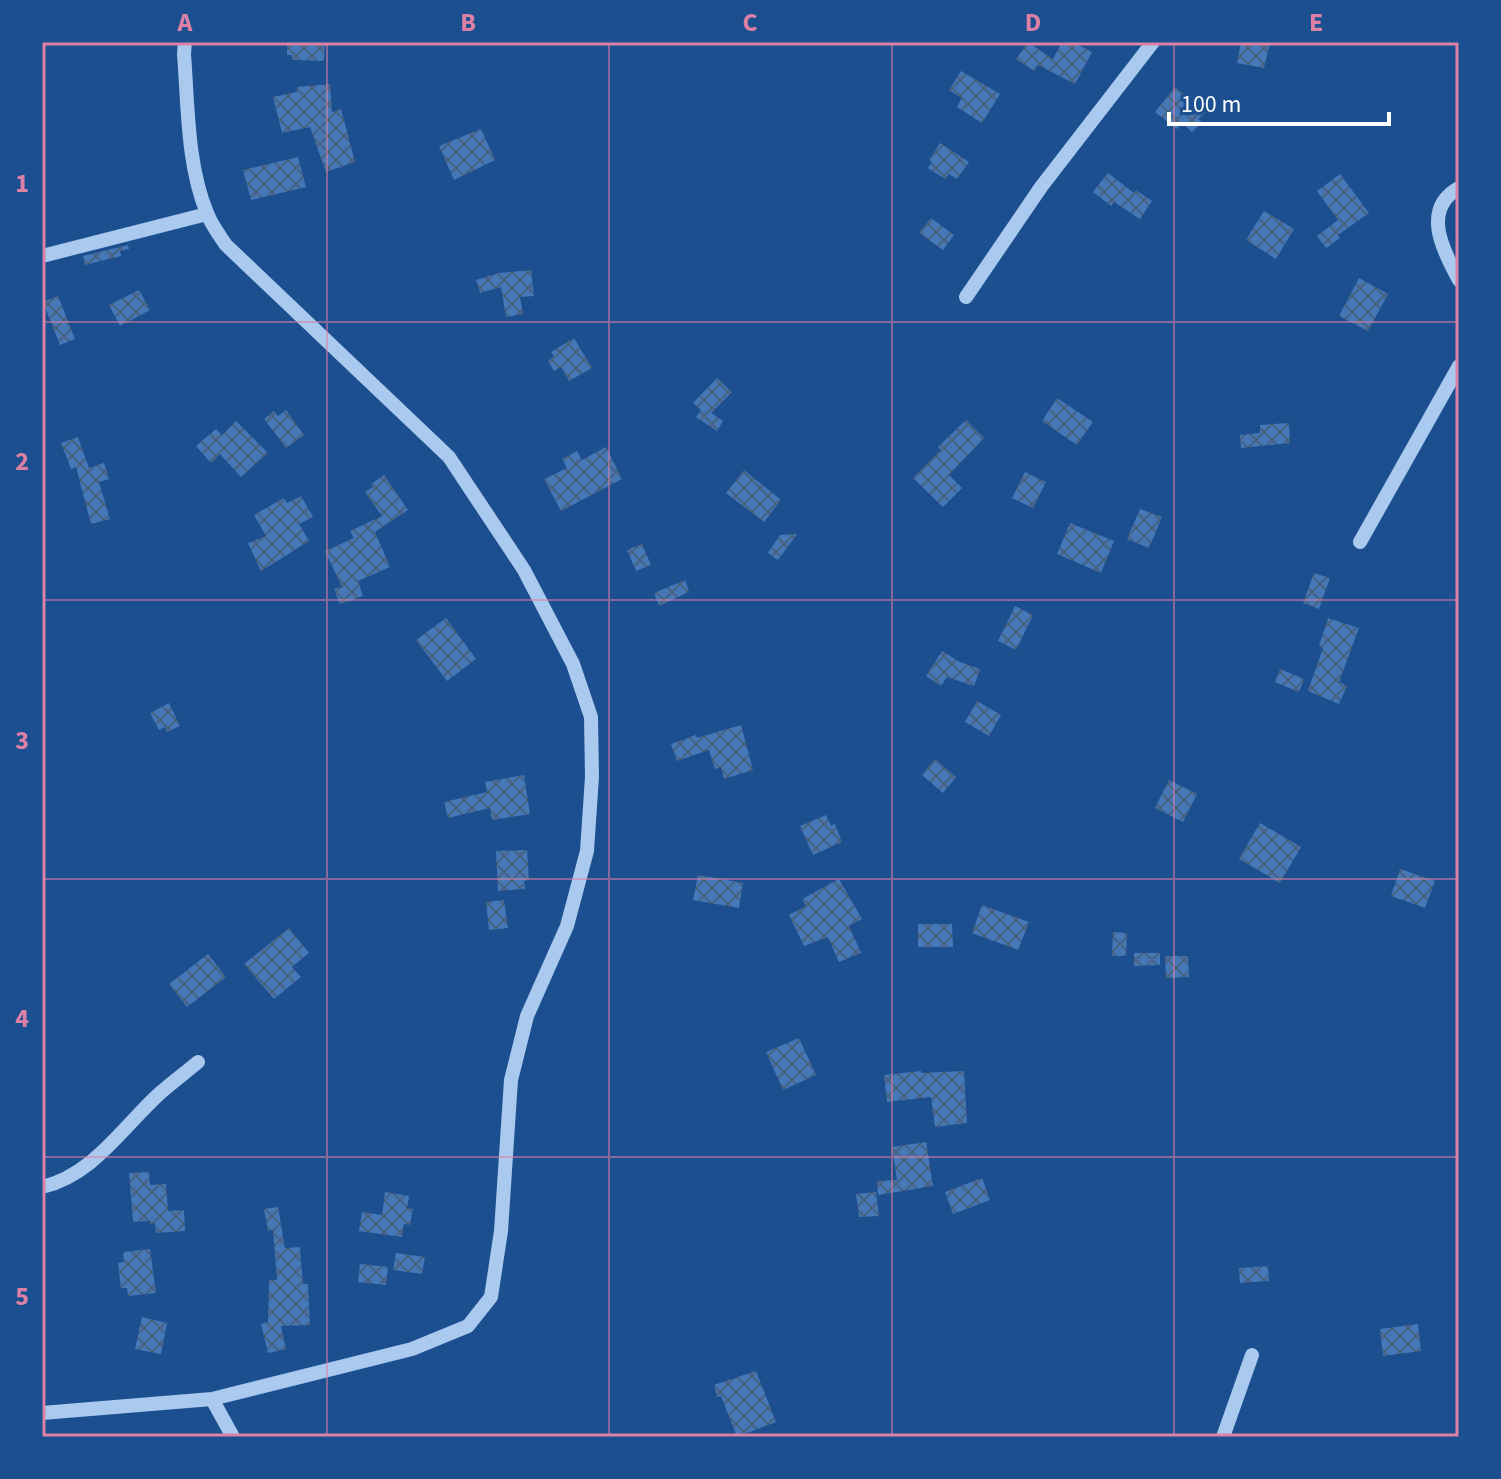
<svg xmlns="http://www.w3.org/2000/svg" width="1501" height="1479" viewBox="0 0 1501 1479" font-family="'Source Sans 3',sans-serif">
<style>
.building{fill:url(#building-cross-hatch)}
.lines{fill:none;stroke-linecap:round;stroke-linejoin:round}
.minor{stroke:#a9c9ee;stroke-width:14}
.grid{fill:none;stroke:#dd80a5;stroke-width:2;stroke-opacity:0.55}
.neatline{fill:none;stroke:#dd80a5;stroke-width:3}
.grid-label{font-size:26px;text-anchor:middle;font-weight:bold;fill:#dd80a5}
</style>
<defs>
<pattern id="building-cross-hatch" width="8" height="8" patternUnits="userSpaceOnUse" patternTransform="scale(2)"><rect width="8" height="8" fill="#4478b7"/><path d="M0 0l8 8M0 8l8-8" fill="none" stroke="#486282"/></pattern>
</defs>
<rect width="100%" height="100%" fill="#1b4f8f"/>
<path class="building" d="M287,42H325L324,61L292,60V55H287Z
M1028,42L1053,59L1062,42H1073L1092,52L1075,84L1038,65L1034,71L1016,59Z
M1241,42H1270L1264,68L1237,63Z
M961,71L1000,94L982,123L957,107L962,98L949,90Z
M330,84L332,112L341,109L355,162L326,172L310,127L282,133L273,97L297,92V87Z
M1175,87L1206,112L1198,119L1202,122L1192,132L1182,123L1177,129L1155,112Z
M481,129L495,160L454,180L439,146Z
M940,143L969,162L957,179L949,174L945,179L928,168L932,162L929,160Z
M298,157L306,187L251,200L243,170Z
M1108,173L1134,193L1136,190L1152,201L1140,219L1114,202L1111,206L1093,192Z
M1340,174L1369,213L1338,235L1340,238L1326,248L1317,236L1338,220L1317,191Z
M1264,211L1294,229L1276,259L1246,240Z
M931,218L954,235L943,250L919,233Z
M128,245L129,249L120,251L121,256L85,265L83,256Z
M531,270L534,296L520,297L523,314L506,317L501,287L480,293L476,280L499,273Z
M1359,278L1388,294L1368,331L1339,316Z
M139,290L150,310L120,326L109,305Z
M58,296L75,339L60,345L43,302Z
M574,338L592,368L569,381L561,367L554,371L548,361L554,356L551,352Z
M717,378L732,392L711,413L723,421L717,431L696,417L701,410L693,403Z
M1057,398L1093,422L1077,445L1042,421Z
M286,410L304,435L286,448L264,419L274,411L278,416Z
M966,420L984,438L949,475L962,488L943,507L913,478L941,450L938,447Z
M236,421L268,453L241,477L220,454L211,463L196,446L216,429L222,435Z
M1289,423L1290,443L1241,448L1240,435L1260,433V425Z
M78,437L89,468L104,463L109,479L99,482L110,519L91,524L76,467L71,469L61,443Z
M606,447L622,479L561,511L544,479L567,468L562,459L577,451L582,460Z
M744,470L781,500L764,522L726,493Z
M1025,472L1046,482L1033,508L1012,498Z
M384,475L408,510L375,532L390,567L358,581L363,596L340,604L334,589L342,587L325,551L354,538L350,531L382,516L365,492L373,487L371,484Z
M301,496L313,517L299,524L309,541L261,571L248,543L266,536L254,515L284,498L287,503Z
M1140,509L1162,517L1149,548L1127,539Z
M1070,523L1114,541L1101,573L1057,554Z
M797,534L778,560L768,553L780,535Z
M642,544L651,565L636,571L627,550Z
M1314,573L1330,578L1319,609L1303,603Z
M685,580L689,592L659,606L654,593Z
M1015,606L1033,615L1016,650L998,641Z
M446,618L476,659L447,681L416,640Z
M1328,618L1359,628L1339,682L1347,686L1339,704L1308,691L1323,648L1319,646Z
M942,651L960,662L980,669L974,686L947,677L941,686L926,676Z
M1280,669L1304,679L1299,692L1275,682Z
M977,701L1001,715L989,736L965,722Z
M169,703L180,726L167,732L165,727L159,730L150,713Z
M741,725L753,770L724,779L721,767L715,769L709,750L677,761L671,744L696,735L697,738Z
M935,759L956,777L943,793L922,775Z
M524,775L530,814L492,820L490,808L448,818L444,802L487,792L485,782Z
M1169,780L1197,794L1183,822L1155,808Z
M826,815L831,826L835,824L842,842L813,855L800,826Z
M1260,823L1301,847L1280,883L1239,859Z
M527,850L529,880L524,881L525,889L498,891L496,851Z
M1400,869L1435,881L1425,908L1391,896Z
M698,875L743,883L739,908L693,900Z
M839,879L862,919L849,926L861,953L839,962L828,937L804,946L789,915L806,906L802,899Z
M504,900L508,928L489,930L486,902Z
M982,905L1029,922L1018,950L972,933Z
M918,924H952L953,947H918Z
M289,928L309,953L292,967L301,977L274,999L244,964Z
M1113,932L1127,933L1126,956H1112Z
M1134,953H1160V965L1134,966Z
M208,954L226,977L187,1007L169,984Z
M1165,956H1188L1189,977L1166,978Z
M799,1038L816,1075L783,1090L766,1052Z
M921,1071V1073L964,1071L967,1123L935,1127L931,1097L887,1102L884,1075Z
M926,1142L933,1186L878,1195L877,1181L897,1180L892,1147Z
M149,1172L150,1185L166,1184L168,1211L184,1210L185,1231L156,1233L155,1223L150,1224V1221L133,1222L129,1173Z
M982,1178L990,1200L953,1214L945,1192Z
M385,1192L409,1196L407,1208L413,1209L410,1225L404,1224L402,1237L359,1231L362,1212L382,1215Z
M876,1192L879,1216L859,1217L856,1194Z
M278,1207L285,1248L300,1247L303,1284H308L310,1325L281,1326L286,1349L268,1353L261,1324L268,1322L269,1280H277L273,1230L268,1231L264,1209Z
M150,1249L156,1293L128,1296L127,1288H121L118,1263L124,1262L123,1252Z
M396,1253L425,1257L422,1274L393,1270Z
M360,1264L388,1267L386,1285L358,1282Z
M1268,1266L1269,1281L1240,1283L1239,1268Z
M142,1317L167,1323L161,1354L135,1349Z
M1418,1324L1421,1351L1383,1356L1380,1329Z
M756,1371L776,1422L737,1437L721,1396L717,1397L714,1385Z"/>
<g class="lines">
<path class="minor" d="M1459,188C1421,209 1443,251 1459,280
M42,256L207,214
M966,297L1041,187L1153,42
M1360,542L1459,366
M42,1187C93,1175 122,1128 159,1094C171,1083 185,1073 198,1062
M212,1399L233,1437
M42,1413L212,1399L412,1349L468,1326L491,1297L501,1231L511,1080L527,1016L567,926L587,851L592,777L591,717L573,664L524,570L449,457L226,245C219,235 211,224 207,213C187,165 188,105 184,54L185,42
M1223,1437L1252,1355"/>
</g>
<path class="grid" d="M327,42V1437M609,42V1437M892,42V1437M1174,42V1437M42,322H1459M42,600H1459M42,879H1459M42,1157H1459"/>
<rect width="1501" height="1479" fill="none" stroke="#1b4f8f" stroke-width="88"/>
<path d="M1169 112v12h220v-12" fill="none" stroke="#ffffff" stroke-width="4"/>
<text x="1181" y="112" font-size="24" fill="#ffffff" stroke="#1b4f8f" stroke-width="6" paint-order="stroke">100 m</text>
<rect x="44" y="44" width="1413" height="1391" class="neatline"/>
<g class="grid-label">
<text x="185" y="31">A</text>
<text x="468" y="31">B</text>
<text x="750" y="31">C</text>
<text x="1033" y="31">D</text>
<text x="1316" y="31">E</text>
<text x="22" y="192">1</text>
<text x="22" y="470">2</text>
<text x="22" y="749">3</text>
<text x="22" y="1027">4</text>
<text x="22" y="1305">5</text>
</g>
</svg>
